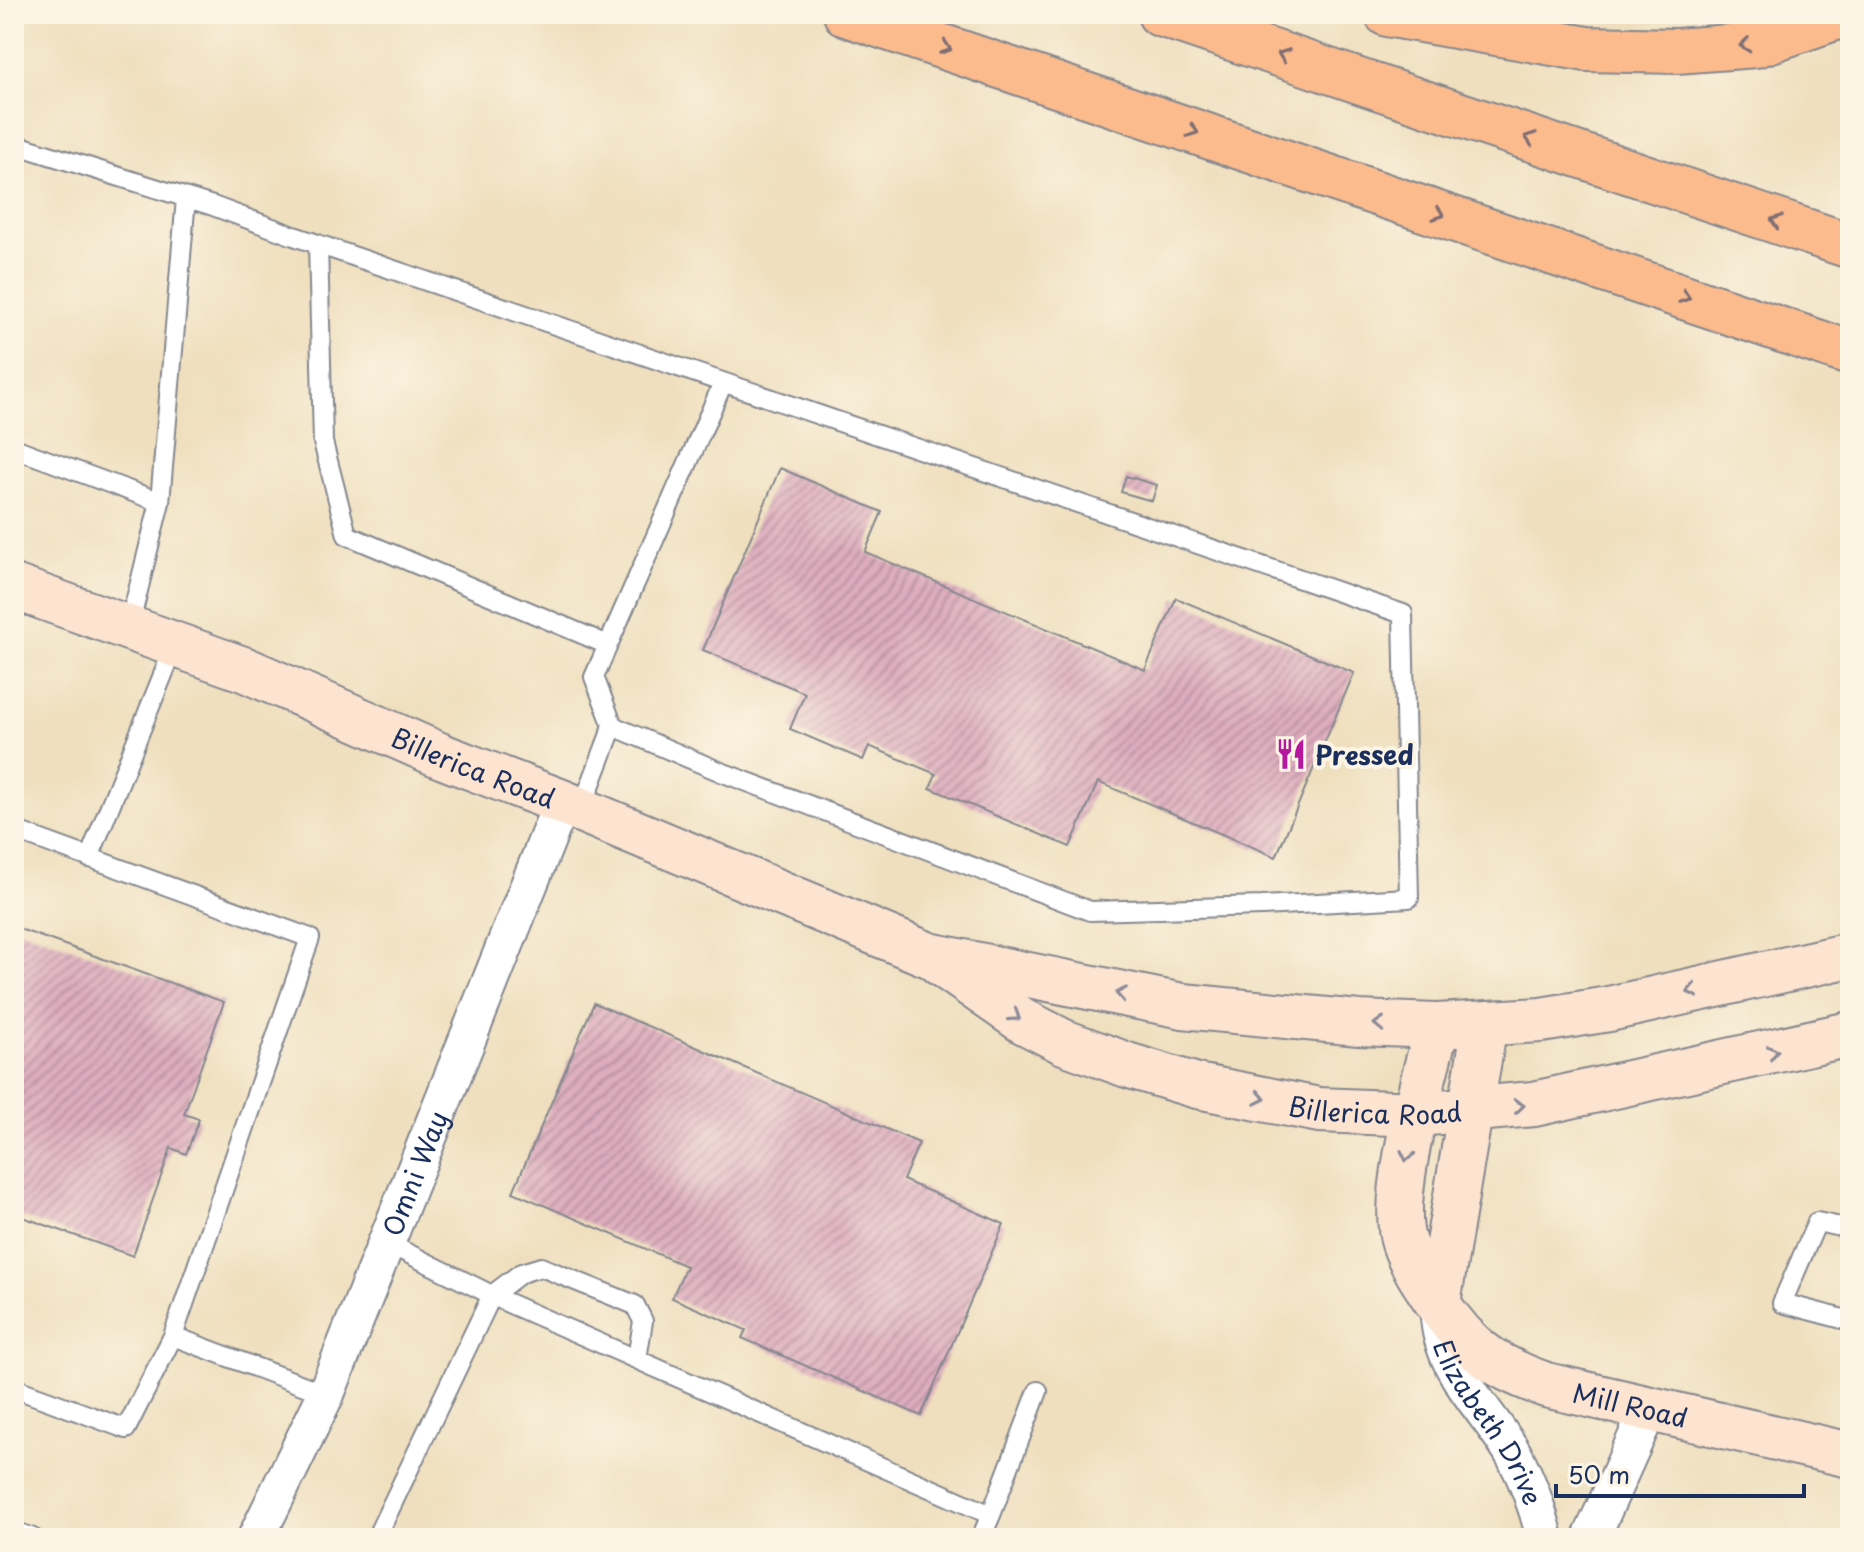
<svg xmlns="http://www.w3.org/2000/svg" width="1864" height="1552" viewBox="0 0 1864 1552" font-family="'Playpen Sans',sans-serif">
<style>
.building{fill:url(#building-hatch)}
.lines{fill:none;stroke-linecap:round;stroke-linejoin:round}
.lane-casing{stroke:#85878e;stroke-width:22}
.street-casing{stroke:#85878e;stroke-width:40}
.secondary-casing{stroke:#85878e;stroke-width:48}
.highway-casing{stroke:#85878e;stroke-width:48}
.lane{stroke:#fff;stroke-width:18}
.street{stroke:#fff;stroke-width:36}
.secondary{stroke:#fde4d1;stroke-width:44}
.highway{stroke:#fbbb8d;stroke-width:44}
.oneway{stroke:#806e73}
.oneway2{stroke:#8c8a98}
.labels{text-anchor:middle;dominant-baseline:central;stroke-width:8;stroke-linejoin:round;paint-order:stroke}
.poi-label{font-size:26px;font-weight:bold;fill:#1b2f5e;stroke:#fcf5e5;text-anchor:start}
.street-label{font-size:26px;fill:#1b2f5e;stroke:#fcf5e5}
</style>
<defs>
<pattern id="building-hatch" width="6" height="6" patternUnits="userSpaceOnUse" patternTransform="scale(2)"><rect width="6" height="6" fill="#deadbe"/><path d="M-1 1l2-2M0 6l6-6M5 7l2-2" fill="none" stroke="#b38d9e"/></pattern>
</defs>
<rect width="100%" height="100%" fill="#fcf5e5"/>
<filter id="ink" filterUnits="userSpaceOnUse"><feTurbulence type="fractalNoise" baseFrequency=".0125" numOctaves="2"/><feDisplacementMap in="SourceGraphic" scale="16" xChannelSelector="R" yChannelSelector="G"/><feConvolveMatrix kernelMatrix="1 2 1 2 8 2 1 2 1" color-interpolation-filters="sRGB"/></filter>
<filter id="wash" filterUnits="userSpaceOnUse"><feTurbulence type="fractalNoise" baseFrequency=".006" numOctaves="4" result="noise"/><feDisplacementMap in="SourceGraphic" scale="32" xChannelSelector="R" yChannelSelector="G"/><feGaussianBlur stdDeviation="1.8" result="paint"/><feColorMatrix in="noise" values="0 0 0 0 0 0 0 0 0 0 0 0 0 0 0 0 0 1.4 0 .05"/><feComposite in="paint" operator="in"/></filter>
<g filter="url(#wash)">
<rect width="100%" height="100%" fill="#efdfbe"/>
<g id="blocks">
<path class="building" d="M780,468L882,512L865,552L1145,670L1176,598L1354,673L1276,857L1098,782L1070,847L930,788L936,774L869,746L863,760L790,729L805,693L703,650Z
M1126,476L1157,485L1152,501L1121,492Z
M14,927L224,1002L184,1114L199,1119L186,1154L171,1148L133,1256L14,1214Z
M594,1003L919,1143L903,1180L1004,1224L921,1416L742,1338L746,1330L672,1298L686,1266L513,1192Z"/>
</g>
</g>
<g filter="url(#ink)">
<use href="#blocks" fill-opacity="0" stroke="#85878e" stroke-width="2"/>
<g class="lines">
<defs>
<path id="lane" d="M14,144L213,206L294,236L1403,614L1409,898L1262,906L1090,911L721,772L613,726L581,810
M318,244L323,442L347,535L608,645
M14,448L160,502L186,198
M129,627L160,502
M613,726L594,677L723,383
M14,830L310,938L173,1336L126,1429L14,1388
M89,858L175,645
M1850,1229L1817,1222L1782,1303L1850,1321
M387,1243L506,1302L991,1515L981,1538
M173,1336L326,1394
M991,1515L1038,1391
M14,1531L33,1538
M376,1538L492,1295L521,1273L541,1267L635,1305L643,1321L637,1359"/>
<g id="street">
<path id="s1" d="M1438,1305C1439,1315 1439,1326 1442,1336C1453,1382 1492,1416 1515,1457C1529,1483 1538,1510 1545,1538"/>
<path id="s2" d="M256,1538L326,1394L562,802"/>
<path d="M1591,1538L1649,1409"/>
</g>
<g id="secondary">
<path id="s3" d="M14,587L246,670L444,757L562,802L929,955L1183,1006L1359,1023L1437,1026L1541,1020L1609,1009L1850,955"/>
<path id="s4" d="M940,963L1023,1021L1064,1042L1127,1065L1197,1086L1319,1110L1417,1114L1534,1104L1850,1034"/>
<path id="s5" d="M1437,1026C1425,1075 1388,1198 1404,1243C1411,1264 1424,1283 1437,1302C1467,1348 1494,1367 1546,1385L1850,1455"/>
<path d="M1438,1303L1485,1024"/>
</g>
<path id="highway" d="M846,14L1850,353
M1160,14L1850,246
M1387,14L1587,49L1676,51L1756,45L1846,14"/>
</defs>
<use href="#lane" class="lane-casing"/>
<use href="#street" class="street-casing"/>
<use href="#secondary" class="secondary-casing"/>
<use href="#highway" class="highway-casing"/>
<use href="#lane" class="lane"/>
<use href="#street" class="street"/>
<use href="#secondary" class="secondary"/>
<use href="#highway" class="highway"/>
</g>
<defs><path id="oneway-chevron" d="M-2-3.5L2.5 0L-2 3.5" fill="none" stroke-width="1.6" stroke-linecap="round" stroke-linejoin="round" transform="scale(2)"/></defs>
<g class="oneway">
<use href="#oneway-chevron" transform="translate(1745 45) rotate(174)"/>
<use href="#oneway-chevron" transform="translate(946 48) rotate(19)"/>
<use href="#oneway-chevron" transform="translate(1283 55) rotate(-161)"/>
<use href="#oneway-chevron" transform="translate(1193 131) rotate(19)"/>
<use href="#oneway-chevron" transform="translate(1530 138) rotate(-161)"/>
<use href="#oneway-chevron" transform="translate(1439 214) rotate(19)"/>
<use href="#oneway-chevron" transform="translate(1776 221) rotate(-161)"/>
<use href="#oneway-chevron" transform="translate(1685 297) rotate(19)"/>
</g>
<g class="oneway2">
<use href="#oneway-chevron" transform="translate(1692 991) rotate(168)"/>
<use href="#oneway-chevron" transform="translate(1121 994) rotate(-169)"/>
<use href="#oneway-chevron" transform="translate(1015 1016) rotate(33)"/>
<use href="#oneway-chevron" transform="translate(1379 1024) rotate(-178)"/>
<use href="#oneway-chevron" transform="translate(1773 1052) rotate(-13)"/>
<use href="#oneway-chevron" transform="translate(1260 1098) rotate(11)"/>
<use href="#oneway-chevron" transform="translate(1519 1106) rotate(-5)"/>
<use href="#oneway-chevron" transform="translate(1407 1156) rotate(102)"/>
</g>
</g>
<defs>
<symbol id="restaurant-bare" viewBox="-9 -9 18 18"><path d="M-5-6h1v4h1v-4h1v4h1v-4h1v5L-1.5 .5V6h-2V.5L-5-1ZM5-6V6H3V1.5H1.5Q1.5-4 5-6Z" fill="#b5179e" stroke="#fcf5e5" stroke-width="2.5" paint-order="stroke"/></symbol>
</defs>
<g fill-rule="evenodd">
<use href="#restaurant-bare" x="1269" y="732" width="44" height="44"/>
</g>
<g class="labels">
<g class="poi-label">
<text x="1315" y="754">Pressed</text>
</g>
<g class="street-label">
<text stroke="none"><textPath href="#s3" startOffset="494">Billerica Road</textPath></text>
<text stroke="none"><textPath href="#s4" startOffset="468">Billerica Road</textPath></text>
<text stroke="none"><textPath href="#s2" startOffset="398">Omni Way</textPath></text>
<text stroke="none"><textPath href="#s5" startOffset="516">Mill Road</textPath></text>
<text stroke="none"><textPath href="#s1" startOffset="130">Elizabeth Drive</textPath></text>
</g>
</g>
<rect width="1864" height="1552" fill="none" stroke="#fcf5e5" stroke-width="48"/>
<path d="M1556 1484v12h248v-12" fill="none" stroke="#1b2f5e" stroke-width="4"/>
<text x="1568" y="1484" font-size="24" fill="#1b2f5e" stroke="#fcf5e5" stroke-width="6" paint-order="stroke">50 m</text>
</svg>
